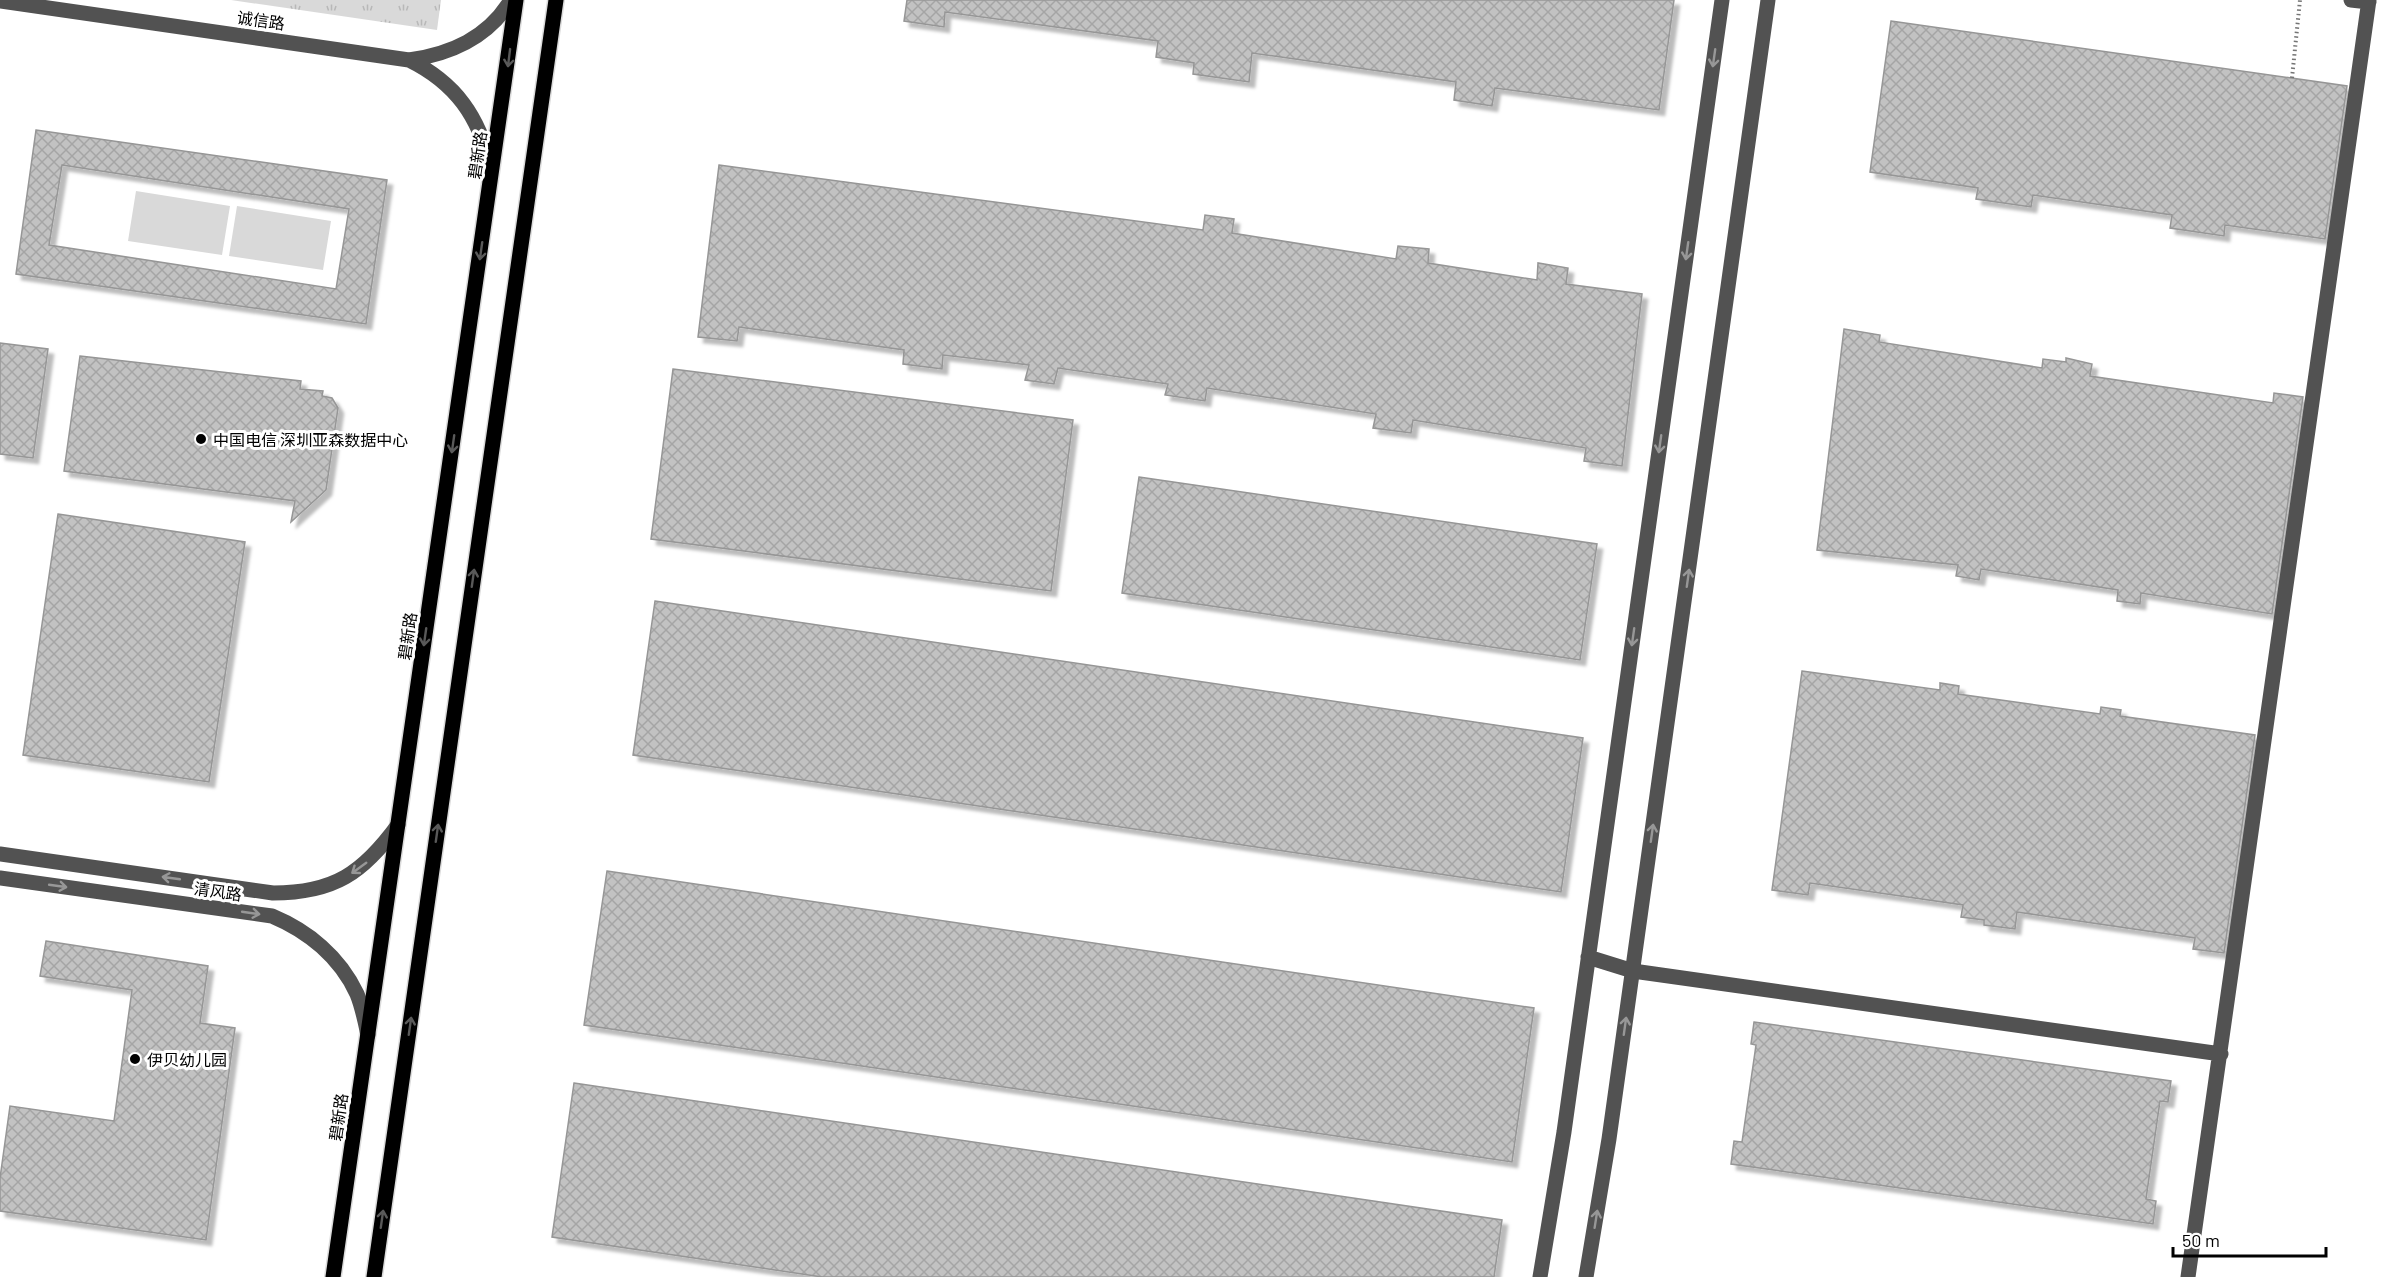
<svg xmlns="http://www.w3.org/2000/svg" width="2383" height="1277" viewBox="0 0 2383 1277" font-family="Barlow,'Noto Sans SC',sans-serif">
<style>
.grass{fill:url(#grass-tufts)}
.garden{fill:#d9d9d9}
.building{fill:url(#building-cross-hatch);stroke:#969696;stroke-width:1.5;fill-rule:evenodd;filter:url(#shadow)}
.lines{fill:none;stroke-linecap:round;stroke-linejoin:round}
.major-casing{stroke:#dbdbdb;stroke-width:18}
.path{stroke:#747474;stroke-width:4;stroke-dasharray:1.5 3;stroke-linecap:butt}
.minor{stroke:#525252;stroke-width:15}
.major{stroke:#000;stroke-width:15}
.oneway{stroke:#595959}
.oneway2{stroke:#979797}
.poi-dot{fill:#000;stroke:#fff;stroke-width:2}
.labels{text-anchor:middle;dominant-baseline:central;stroke-width:6;stroke-linejoin:round;paint-order:stroke}
.street-label{font-size:16px;fill:#000;stroke:#fff}
.poi-label{font-size:16px;fill:#000;stroke:#fff;text-anchor:start}
</style>
<defs>
<pattern id="grass-tufts" width="24" height="20" patternUnits="userSpaceOnUse" patternTransform="scale(1.5)"><rect width="24" height="20" fill="#d9d9d9"/><path d="M3 7l-1-3M5 7V3M7 7l1-3M15 17l-1-3M17 17v-4M19 17l1-3" fill="none" stroke="#b8b8b8"/></pattern>
<pattern id="building-cross-hatch" width="8" height="8" patternUnits="userSpaceOnUse" patternTransform="scale(1.5)"><rect width="8" height="8" fill="#c2c2c2"/><path d="M0 0l8 8M0 8l8-8" fill="none" stroke="#a5a5a5"/></pattern>
<filter id="shadow"><feDropShadow dx="5.5" dy="5.5" stdDeviation="1.5" flood-color="#0004"/></filter>
</defs>
<rect width="100%" height="100%" fill="#fff"/>
<path class="grass" d="M231,0H441L437,30Z"/>
<path class="garden" d="M136,191L230,206L222,255L128,241Z
M237,206L331,221L323,270L229,256Z"/>
<path class="building" d="M907,0H1674L1659,110L1495,88L1492,106L1454,100L1456,82L1252,53L1249,82L1193,74L1194,63L1156,57L1158,41L945,12L944,27L904,21Z
M1891,21L2347,86L2325,239L2225,225L2224,236L2170,228L2172,215L2033,195L2031,207L1976,199L1978,188L1870,172Z
M36,130L387,180L366,324L16,274ZM62,165L349,209L336,289L49,245Z
M719,165L1203,230L1205,215L1234,219L1232,233L1396,259L1398,246L1429,249L1428,263L1537,280L1538,263L1568,268L1566,284L1642,294L1622,466L1584,461L1586,448L1413,420L1411,433L1373,428L1376,414L1207,388L1205,401L1165,395L1168,384L1058,368L1054,384L1025,380L1029,365L943,355L942,369L903,364L904,350L739,327L737,341L698,337Z
M1844,329L1880,335L1879,342L2042,368L2043,359L2066,362V358L2092,364L2090,376L2273,403L2274,393L2303,397L2272,614L2141,593L2140,604L2117,601L2118,590L1981,569L1979,580L1956,576L1958,565L1817,550Z
M0,343L48,349L33,458L0,454Z
M80,356L301,381L300,389L323,391L322,396L332,398L338,408L326,490L291,522L295,501L64,471Z
M673,369L1073,420L1051,591L651,539Z
M1139,477L1597,544L1580,660L1122,593Z
M58,514L245,542L209,782L23,755Z
M655,601L1583,738L1561,892L633,755Z
M1802,671L1940,690V683L1959,686L1958,694L2100,714L2101,707L2121,710L2120,716L2255,735L2224,953L2193,949L2195,938L2017,912L2015,929L1984,925V920L1961,917L1963,905L1810,883L1808,895L1772,890Z
M607,871L1534,1008L1512,1162L584,1025Z
M46,941L208,966L200,1023L235,1028L206,1240L0,1211V1178L10,1106L114,1121L132,990L40,976Z
M1754,1022L2171,1081L2168,1102L2160,1101L2146,1199L2156,1201L2153,1224L1731,1164L1734,1141L1742,1142L1756,1045L1751,1044Z
M574,1083L1502,1220L1494,1277H822L552,1237Z"/>
<g class="lines">
<defs>
<path id="major" d="M333,1277L516,0
M374,1277L556,0"/>
</defs>
<use href="#major" class="major-casing"/>
<path class="path" d="M2292,78L2300,0"/>
<path class="minor" d="M2351,0L2369,2
M0,1L409,60C451,54 488,38 511,0
M409,60C456,83 479,117 491,167
M0,854L273,893C334,893 363,873 398,825
M0,878L272,916C308,931 340,957 357,994C362,1006 365,1021 368,1035
M1588,957L1633,971L2221,1054
M1540,1277L1564,1132L1722,0
M1586,1277L1609,1139L1768,0
M2188,1277L2369,0"/>
<use href="#major" class="major"/>
</g>
<defs><path id="oneway-shaft" d="M-6 0H5M1.5-3L5.5 0L1.5 3" fill="none" stroke-width="1.6" stroke-linecap="round" stroke-linejoin="round" transform="scale(1.5)"/></defs>
<g class="oneway">
<use href="#oneway-shaft" transform="translate(509 58) rotate(97)"/>
<use href="#oneway-shaft" transform="translate(481 251) rotate(98)"/>
<use href="#oneway-shaft" transform="translate(453 444) rotate(98)"/>
<use href="#oneway-shaft" transform="translate(473 578) rotate(-82)"/>
<use href="#oneway-shaft" transform="translate(425 637) rotate(98)"/>
<use href="#oneway-shaft" transform="translate(437 833) rotate(-82)"/>
<use href="#oneway-shaft" transform="translate(410 1026) rotate(-82)"/>
<use href="#oneway-shaft" transform="translate(382 1219) rotate(-82)"/>
</g>
<g class="oneway2">
<use href="#oneway-shaft" transform="translate(1714 58) rotate(98)"/>
<use href="#oneway-shaft" transform="translate(1687 251) rotate(98)"/>
<use href="#oneway-shaft" transform="translate(1660 444) rotate(98)"/>
<use href="#oneway-shaft" transform="translate(1688 578) rotate(-82)"/>
<use href="#oneway-shaft" transform="translate(1633 637) rotate(98)"/>
<use href="#oneway-shaft" transform="translate(1652 833) rotate(-82)"/>
<use href="#oneway-shaft" transform="translate(359 868) rotate(144)"/>
<use href="#oneway-shaft" transform="translate(171 878) rotate(-172)"/>
<use href="#oneway-shaft" transform="translate(58 886) rotate(8)"/>
<use href="#oneway-shaft" transform="translate(251 913) rotate(8)"/>
<use href="#oneway-shaft" transform="translate(1625 1026) rotate(-82)"/>
<use href="#oneway-shaft" transform="translate(1596 1219) rotate(-81)"/>
</g>
<g class="poi-dot">
<circle cx="201" cy="439" r="6"/>
<circle cx="135" cy="1059" r="6"/>
</g>
<g class="labels">
<g class="street-label">
<text transform="translate(261 20) rotate(8)">诚信路</text>
<text transform="translate(477 155) rotate(-82)">碧新路</text>
<text transform="translate(407 636) rotate(-82)">碧新路</text>
<text transform="translate(218 891) rotate(8)">清风路</text>
<text transform="translate(338 1117) rotate(-82)">碧新路</text>
</g>
<g class="poi-label">
<text x="213" y="439">中国电信 深圳亚森数据中心</text>
<text x="147" y="1059">伊贝幼儿园</text>
</g>
</g>
<path d="M2173 1247v9h153v-9" fill="none" stroke="#000000" stroke-width="3"/>
<text x="2182" y="1247" font-size="18" fill="#000000" stroke="#ffffff" stroke-width="4.5" paint-order="stroke">50 m</text>
</svg>
